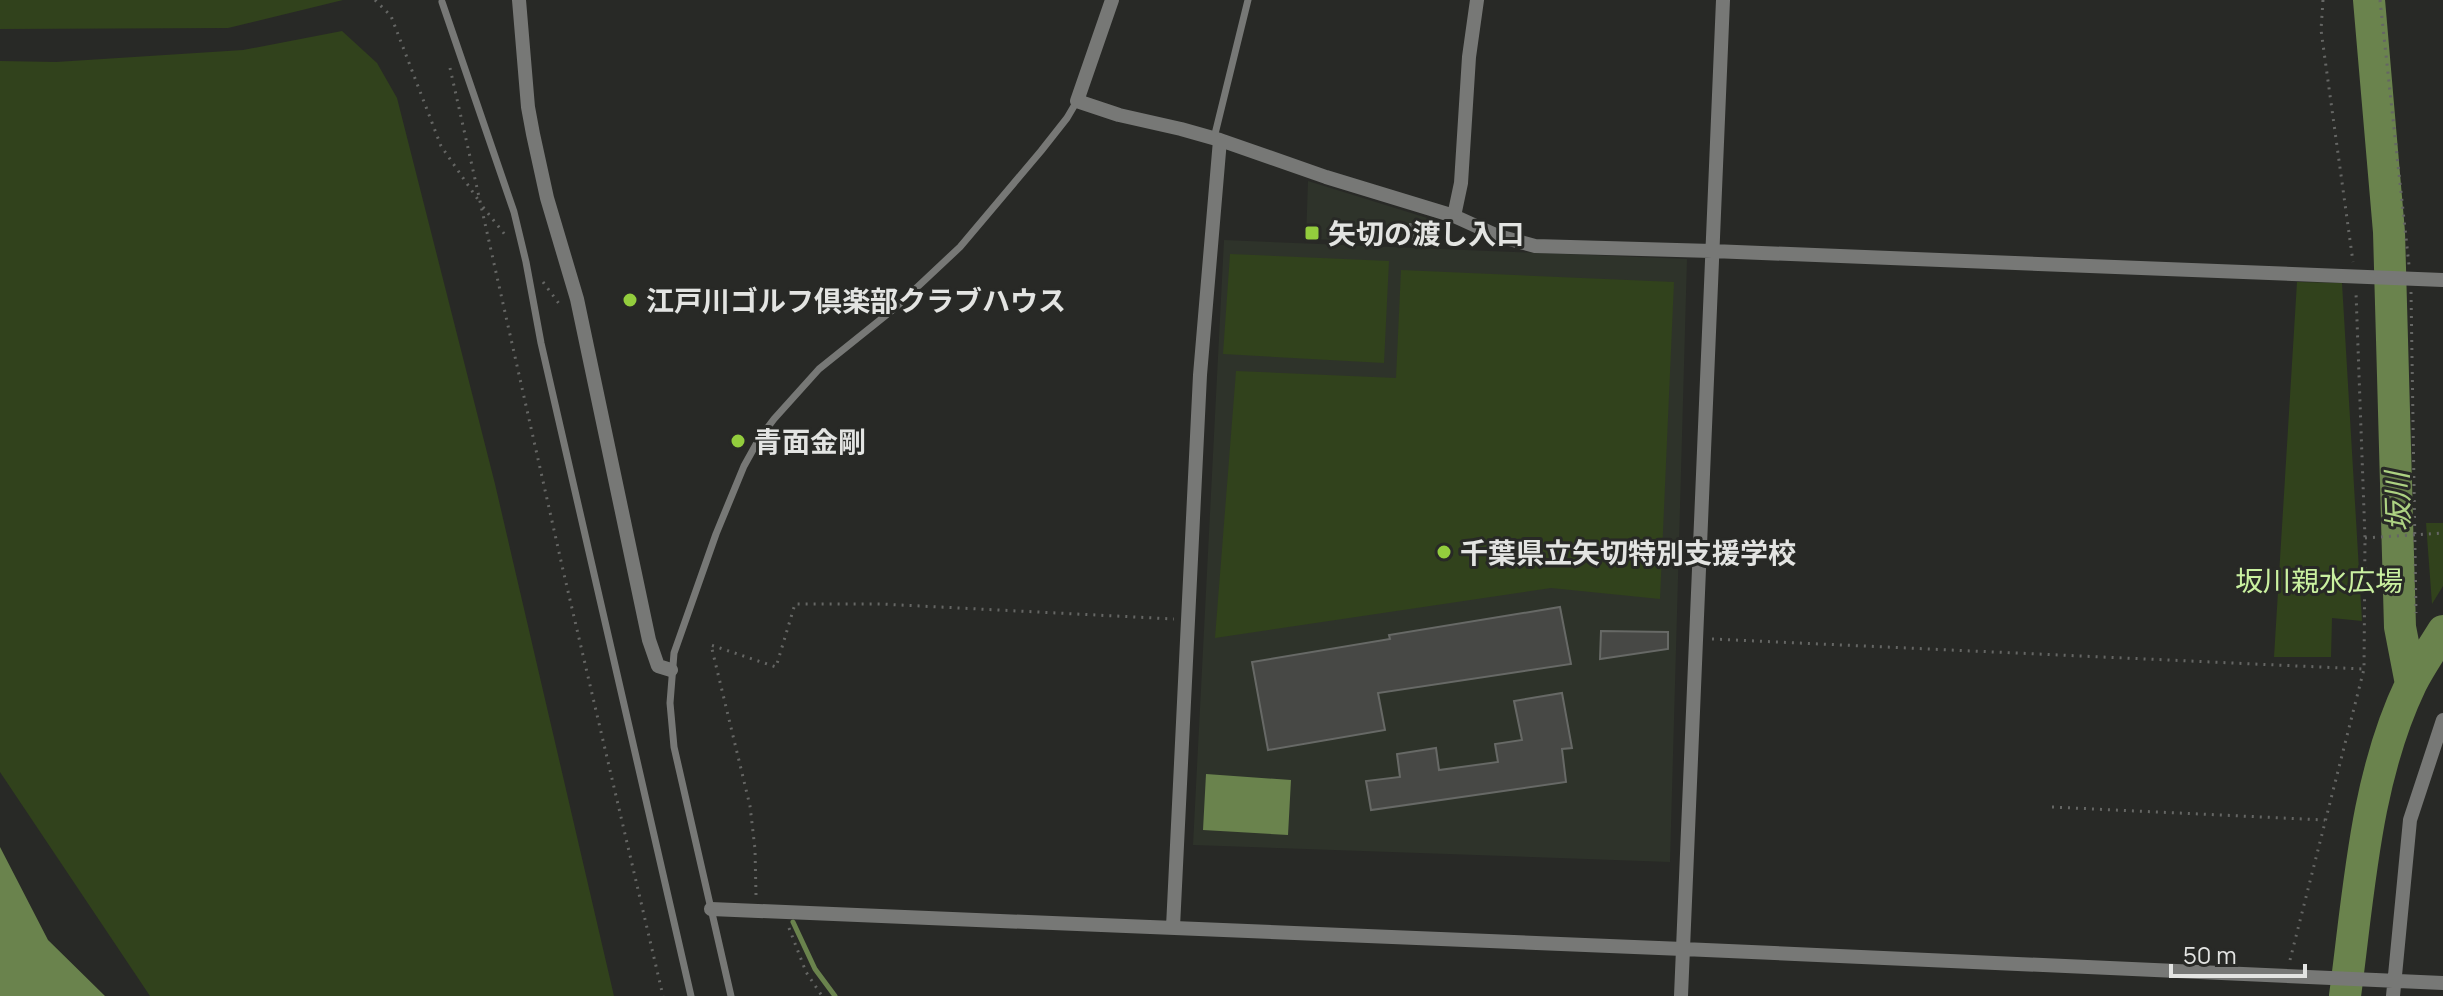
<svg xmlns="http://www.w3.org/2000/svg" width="2443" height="996" viewBox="0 0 2443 996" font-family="Manrope,'Noto Sans JP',sans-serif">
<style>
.built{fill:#2e332a}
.green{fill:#31421c}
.water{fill:#6a834d}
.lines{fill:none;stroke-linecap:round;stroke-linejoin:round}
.stream{stroke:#6a834d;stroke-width:5}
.river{stroke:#6a834d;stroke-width:32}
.building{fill:#474845;stroke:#676966;stroke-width:2}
.path{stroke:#656664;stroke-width:3;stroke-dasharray:2 6;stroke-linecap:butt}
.service{stroke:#777876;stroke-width:7}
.minor{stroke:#777876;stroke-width:14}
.poi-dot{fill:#93cd3d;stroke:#282926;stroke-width:3}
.labels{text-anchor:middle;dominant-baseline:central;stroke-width:6;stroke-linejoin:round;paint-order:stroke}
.poi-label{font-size:28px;font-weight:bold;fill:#e3e4e2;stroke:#282926;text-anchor:start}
.park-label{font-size:28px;fill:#caf1a0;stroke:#282926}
.water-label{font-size:30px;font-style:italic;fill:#add282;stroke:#282926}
</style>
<rect width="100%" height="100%" fill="#282926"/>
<path class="built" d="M1308,181L1437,221L1438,243L1306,239Z
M1224,240L1687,259L1670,862L1193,845Z"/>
<path class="green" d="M0,0H343L228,28L0,29Z
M342,31L377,63L397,98L495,484L614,996H150L0,772V61L56,62L243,50Z
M1230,254L1389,261L1384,363L1223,354Z
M1401,270L1674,282L1660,599L1551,588L1215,638L1236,371L1396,378Z
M2297,282L2342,283L2362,621L2332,618L2331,657H2274Z
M2426,523H2443V586L2432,604Z"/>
<path class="water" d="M1206,774L1291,780L1288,835L1203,830Z
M0,847L48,940L105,996H0Z"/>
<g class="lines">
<path class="stream" d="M793,922L815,969L835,996"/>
<path class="river" d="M2369,0L2389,232L2400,627L2411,684
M2345,996C2359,892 2365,780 2411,684C2420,666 2432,649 2443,631"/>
</g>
<path class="building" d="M1410,224H1433V239H1410Z
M1560,607L1571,664L1378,693L1385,730L1268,750L1252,662L1390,639L1389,635Z
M1601,631L1668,632V649L1600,659Z
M1562,693L1572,748L1562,749L1566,782L1371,810L1366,781L1400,777L1397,754L1436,748L1439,770L1498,762L1495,744L1522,740L1514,701Z"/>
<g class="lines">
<path class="path" d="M375,0L391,16L441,146L479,201
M2323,0L2321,30L2353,262
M2380,0L2409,265
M450,68L563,570L663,996
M483,207L506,236
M543,282L560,305
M2411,292L2416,613
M2365,538L2443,533
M1712,639L2363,669
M2052,807L2325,820
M756,895L755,849L750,806L711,645L776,667L795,604H881L1174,619
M789,928L806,972L822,996
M2290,960L2364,669L2365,538L2356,293"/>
<path class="service" d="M442,2L514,212L526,262L541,343L691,996
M1214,138L1248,0
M731,996L674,747L670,703L674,653L716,534L744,466L759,439L774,419L819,369L895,308L960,247L1041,151L1067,118L1077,101"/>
<path class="minor" d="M519,0L528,107L533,134L547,198L577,299L649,640L658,666L671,670
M1112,0L1077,101L1119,115L1181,129L1220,140L1326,177L1454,216L1498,236L1535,246L1712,251L2443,280
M1454,216L1461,183L1469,57L1477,0
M711,909L1683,949L2443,983
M1173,927L1200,375L1220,140
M1681,996L1723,0
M2393,996L2410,820L2443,720"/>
</g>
<g class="poi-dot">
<rect x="1304" y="225" width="16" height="16" rx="4"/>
<circle cx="630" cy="300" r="8"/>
<circle cx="738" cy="441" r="8"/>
<circle cx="1444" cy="552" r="8"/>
</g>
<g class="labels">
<g class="poi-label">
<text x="1328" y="233">矢切の渡し入口</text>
<text x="646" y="300">江戸川ゴルフ倶楽部クラブハウス</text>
<text x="754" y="441">青面金剛</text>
<text x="1460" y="552">千葉県立矢切特別支援学校</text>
</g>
<g class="park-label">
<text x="2319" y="580">坂川親水広場</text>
</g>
<g class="water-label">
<text transform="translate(2397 502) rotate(-92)">坂川</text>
</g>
</g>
<path d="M2171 964v12h134v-12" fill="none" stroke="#e3e4e2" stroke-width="4"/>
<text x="2183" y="964" font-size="24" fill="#e3e4e2" stroke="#282926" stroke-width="6" paint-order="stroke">50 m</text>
</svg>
